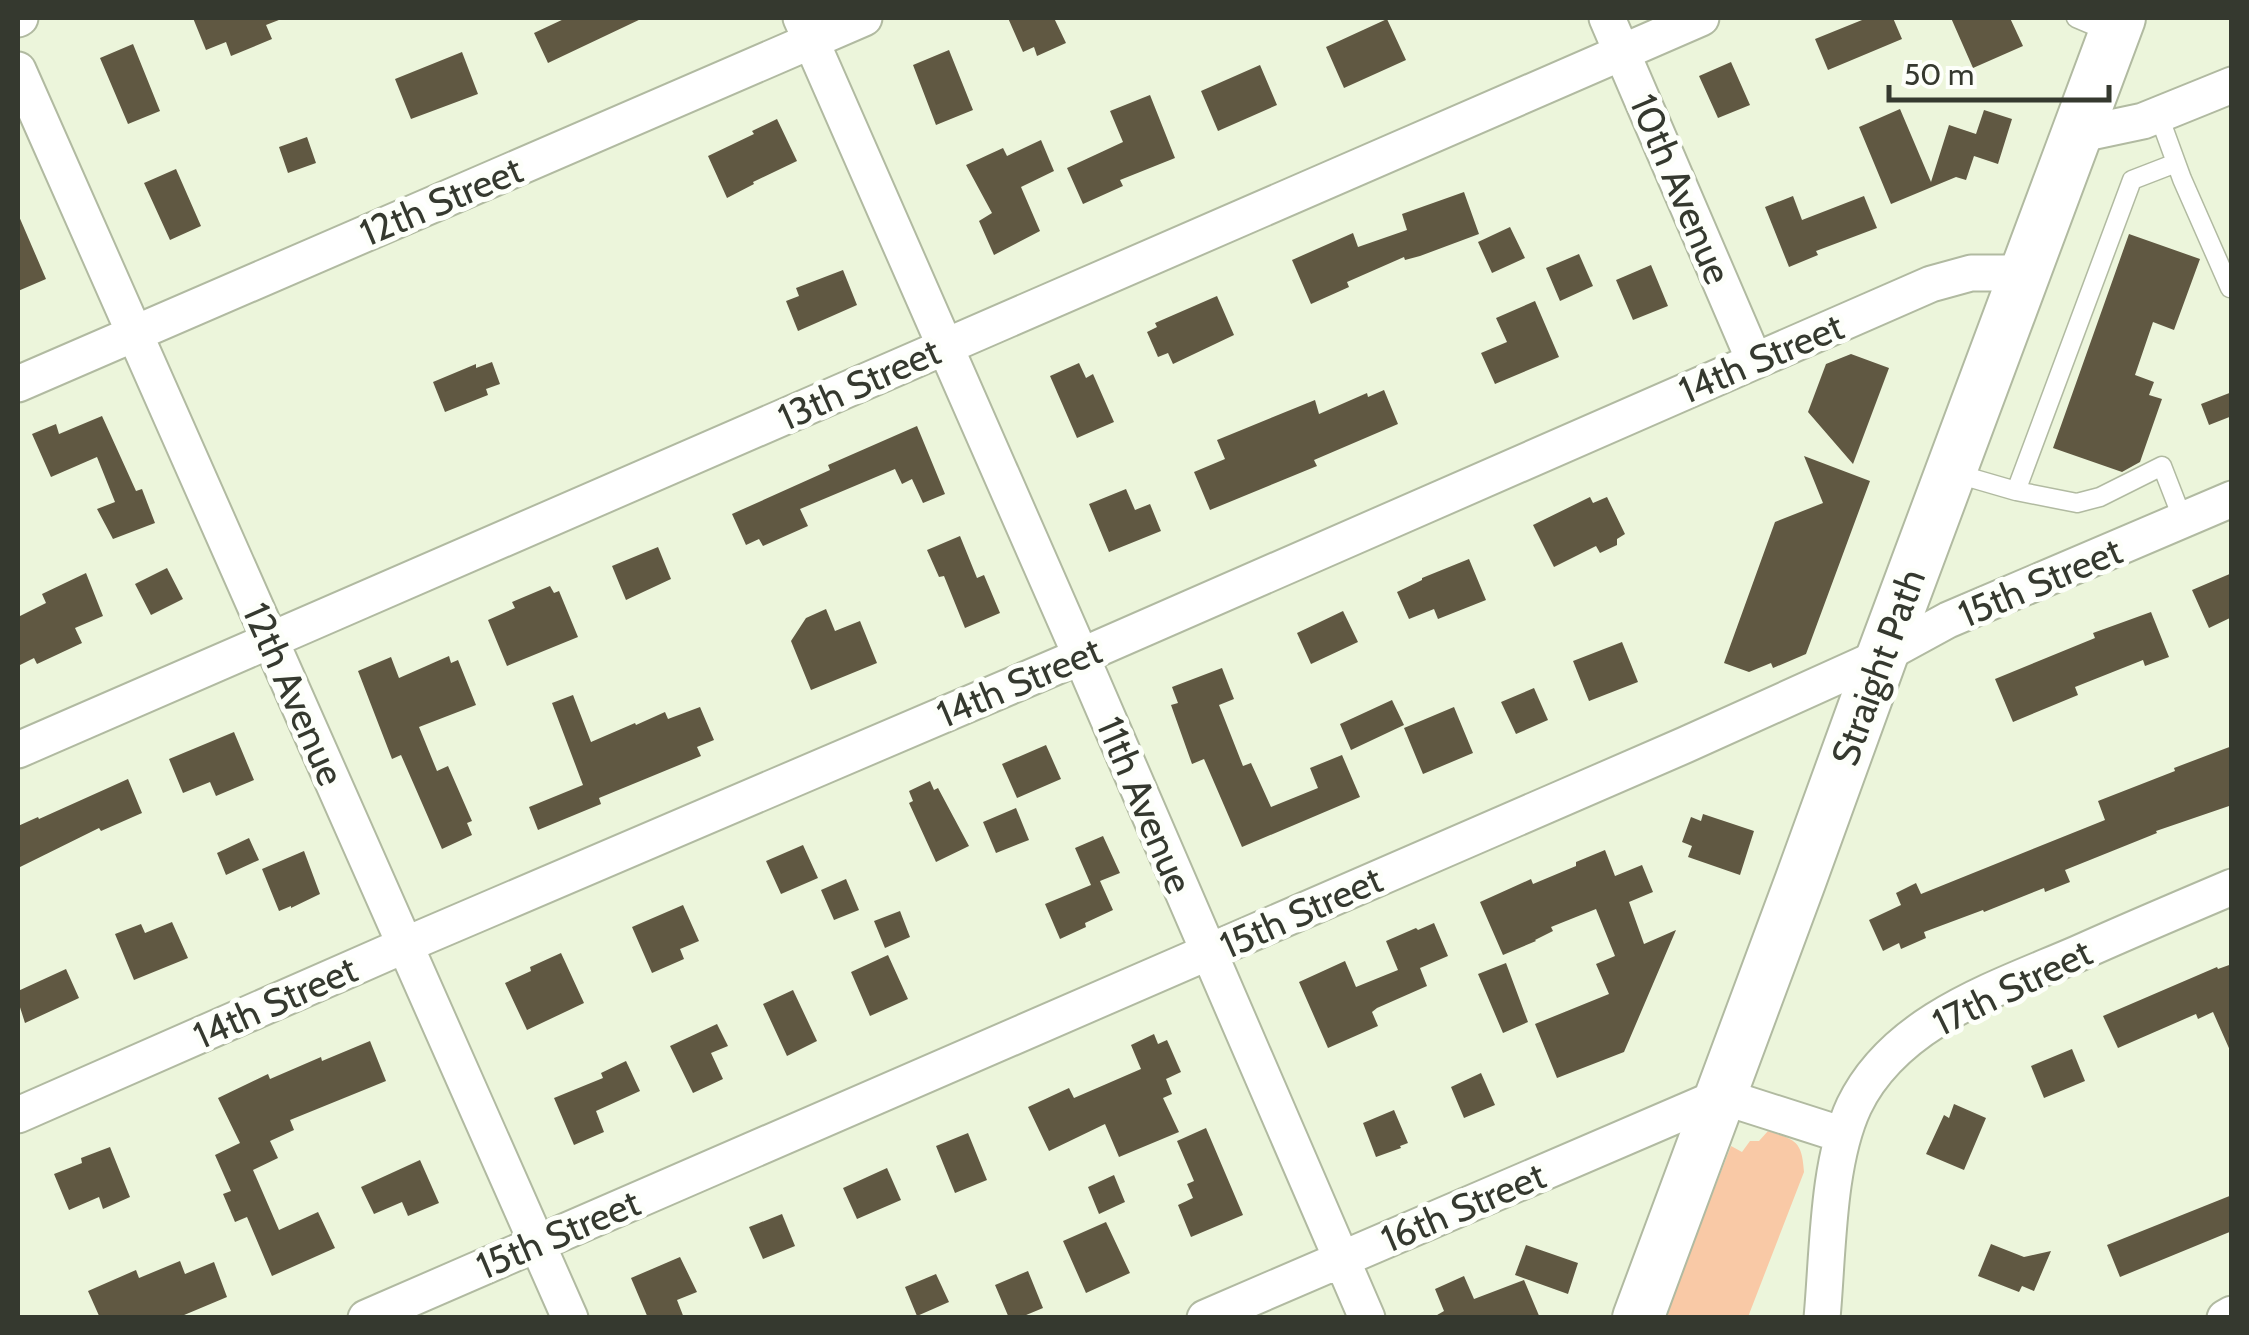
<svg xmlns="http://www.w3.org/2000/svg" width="2249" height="1335" viewBox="0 0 2249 1335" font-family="Cabin,sans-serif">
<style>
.green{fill:#f9c9a6}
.building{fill:#605842}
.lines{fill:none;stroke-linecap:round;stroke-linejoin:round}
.lane-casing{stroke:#b1baa1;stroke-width:21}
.street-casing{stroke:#b1baa1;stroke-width:39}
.secondary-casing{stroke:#b1baa1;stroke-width:54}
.lane{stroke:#fff;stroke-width:18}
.street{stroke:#fff;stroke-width:35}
.secondary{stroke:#fff;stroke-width:50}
.labels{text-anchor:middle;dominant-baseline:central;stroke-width:10;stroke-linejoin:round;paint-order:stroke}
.street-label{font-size:38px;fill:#35392f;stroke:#fdfffa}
</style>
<rect width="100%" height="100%" fill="#ecf5db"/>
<path class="green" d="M1768,1131C1795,1140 1802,1140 1804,1172L1748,1317L1664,1318L1731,1146L1742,1152L1750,1141H1759Z"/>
<path class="building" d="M193,18H284L266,25L272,39L231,56L226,42L206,50Z
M566,18H643L548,63L534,33Z
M1008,18H1054L1066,43L1037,56L1034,47L1023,52Z
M1867,18H1893L1902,39L1828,70L1815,39Z
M1951,18H2010L2023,46L1973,68Z
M1387,19L1406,60L1344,88L1326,47Z
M133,44L160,111L128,124L100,58Z
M949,50L973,110L936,125L913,65Z
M462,52L478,94L411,119L395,79Z
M1731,62L1750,105L1718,118L1699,76Z
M1260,65L1277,105L1218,131L1201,91Z
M1150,95L1175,158L1120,180L1123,186L1083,204L1067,168L1123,142L1110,111Z
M1900,109L1931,182L1949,125L1976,134L1984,110L2012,119L1998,164L1974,156L1966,180L1956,177L1891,204L1859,127Z
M777,119L797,161L753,182L754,184L727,198L708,156L754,134L752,131Z
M307,137L316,163L288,173L279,147Z
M1041,140L1054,171L1021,187L1040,231L994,255L979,221L992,213L966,165L1003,148L1007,156Z
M176,169L201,226L170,240L144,183Z
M1464,192L1479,234L1420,256L1405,260L1404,257L1347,282L1349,287L1311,304L1292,260L1353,233L1358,247L1407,230L1402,214Z
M1793,196L1802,220L1864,196L1877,228L1816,251L1818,255L1789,267L1765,207Z
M18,214L46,279L18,291Z
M1510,227L1525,258L1492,273L1478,242Z
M2129,234L2200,259L2174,330L2153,322L2135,375L2154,382L2149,395L2162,399L2140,462L2122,472L2053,448Z
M1579,254L1593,286L1560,301L1546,268Z
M1651,265L1668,306L1633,320L1616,280Z
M843,270L857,305L798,331L786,301L799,296L796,288Z
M1217,296L1234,335L1173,364L1168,353L1158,357L1147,332L1157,327L1155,323Z
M1535,301L1559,357L1495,384L1481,353L1507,342L1496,318Z
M1851,354L1889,368L1853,464L1808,412L1826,364Z
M492,362L500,384L486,389L488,395L445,412L433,382L476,364V368Z
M1079,363L1086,378L1093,374L1114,422L1077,438L1050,376Z
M1384,390L1398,424L1314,460L1317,466L1210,510L1194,472L1225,459L1217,440L1315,400L1319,414L1367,393L1368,397Z
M2232,392V416L2209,425L2201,404Z
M102,416L136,491L142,489L155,523L113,539L97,509L115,502L97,457L51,477L32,434L56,424L59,434Z
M917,426L945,494L923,503L912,479L902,484L895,469L800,509L808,526L763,546L759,539L746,545L732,514L830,470L828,465Z
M1804,456L1870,481L1806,654L1773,668L1771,663L1749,672L1724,663L1775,522L1823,503Z
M1126,489L1135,510L1150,504L1161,531L1109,552L1089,504Z
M1590,497L1593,503L1607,497L1625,534L1617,539V545L1600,553L1596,546L1554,567L1533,525Z
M960,536L977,578L984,575L1000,613L965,628L944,576L939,577L927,550Z
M658,547L671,579L626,600L612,566Z
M1469,559L1486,600L1438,619L1434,609L1409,619L1397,592L1422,580V578Z
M167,568L183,599L151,615L135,584Z
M86,573L103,616L75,628L82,643L37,664L34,658L18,666V617L46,603L42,594Z
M2232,573V617L2209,628L2192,590Z
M550,586L554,593L559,591L578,637L507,666L488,620L515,608L512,602Z
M826,609L835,631L860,621L877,663L811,690L791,641L806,618Z
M1343,611L1358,642L1311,664L1297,633Z
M2151,612L2169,657L2145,666L2143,660L2075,687L2078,695L2013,722L1995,679L2095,638L2093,633Z
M1622,642L1638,682L1589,701L1573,661Z
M449,656L451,663L458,660L476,705L419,727L437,771L448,766L472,821L467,823L472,835L442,849L401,755L392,759L358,671L391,657L399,678Z
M1222,668L1234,699L1219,705L1243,766L1251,763L1271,807L1318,788L1310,768L1342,755L1360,797L1242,847L1204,759L1192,764L1171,705L1178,703L1172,687Z
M1534,688L1548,720L1516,734L1501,702Z
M573,695L591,742L635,723L636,725L665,712L668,719L700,707L714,740L697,747L701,756L599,798L601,804L538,830L529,807L583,785L552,703Z
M1392,700L1404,725L1351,750L1340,724Z
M1454,707L1473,753L1423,774L1404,728Z
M234,732L254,780L216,796L210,782L183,793L169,759Z
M1046,745L1061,779L1017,798L1002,764Z
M2232,746V805L2156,831L2157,833L2065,870L2070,882L2045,892L2044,888L1984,912L1983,910L1924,932L1926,938L1901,949L1899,943L1883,951L1869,920L1901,905L1896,893L1916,883L1921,894L2105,820L2098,801L2175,771L2174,768Z
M128,779L142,813L101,831L99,828L18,868V826L38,817L39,819Z
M930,781L934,790L938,788L969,846L936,862L909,803L913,801L909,791Z
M1016,808L1029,840L996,853L983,822Z
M1703,814L1754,831L1740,875L1688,857L1692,846L1682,842L1691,817L1701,821Z
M1103,836L1120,873L1100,881L1113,910L1085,923L1086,927L1060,939L1045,904L1091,885L1075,848Z
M249,838L259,860L226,875L217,853Z
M803,845L818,878L781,894L766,861Z
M1605,850L1615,876L1642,865L1653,892L1629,902L1644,944L1676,930L1624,1052L1557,1078L1535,1024L1609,994L1596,964L1615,956L1596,909L1551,927L1553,931L1535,940L1536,941L1503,955L1480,902L1531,879L1533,884L1576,866V862Z
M304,851L320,894L291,908V906L279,911L262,869Z
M846,879L859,910L834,920L821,890Z
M683,905L699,941L680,949L684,959L652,973L632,927Z
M900,911L910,937L885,948L874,921Z
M172,922L188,958L134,980L115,934L141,924L145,933Z
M1434,923L1448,956L1420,968L1427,986L1377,1008L1372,1012L1378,1026L1328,1048L1299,982L1345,961L1356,987L1398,970L1386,941L1416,928L1418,930Z
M561,953L584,1003L527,1030L505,983L531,971L530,967Z
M888,955L908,999L870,1016L851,972Z
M1506,963L1528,1022L1503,1033L1478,974Z
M2232,964V1055L2213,1012L2198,1019L2196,1014L2118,1048L2103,1016L2217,967L2218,969Z
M66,969L79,998L25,1023L18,1001V991Z
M793,990L817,1041L787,1056L763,1004Z
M717,1024L728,1046L711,1053L723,1079L693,1093L670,1046Z
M1154,1034L1158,1044L1167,1040L1181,1072L1166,1079L1172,1094L1163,1098L1179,1132L1119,1157L1105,1124L1049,1151L1028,1107L1069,1088L1074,1098L1141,1069L1131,1045Z
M370,1041L386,1081L290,1120L294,1130L270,1141L278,1158L253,1170L279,1230L318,1212L335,1248L272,1276L247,1217L235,1222L223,1194L231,1191L215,1155L240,1143L218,1098L268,1074L270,1079L321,1057L322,1061Z
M2072,1049L2085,1081L2044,1098L2031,1066Z
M626,1061L640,1091L596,1111L604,1132L574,1145L554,1098L603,1078L601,1073Z
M1481,1073L1495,1105L1464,1118L1451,1087Z
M1954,1104L1986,1118L1964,1170L1926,1154L1944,1115L1949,1118Z
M1394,1110L1408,1143L1400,1146L1401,1148L1376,1157L1363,1123Z
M1206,1128L1243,1215L1191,1237L1178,1205L1193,1198L1187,1184L1194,1181L1177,1141Z
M968,1133L987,1180L955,1193L936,1146Z
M110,1147L130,1197L103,1209L99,1197L69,1210L54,1174L82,1163L81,1158Z
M420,1160L439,1203L408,1216L402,1202L374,1214L361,1187Z
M887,1168L901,1200L857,1219L843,1188Z
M1114,1175L1125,1202L1099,1214L1088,1187Z
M2232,1195V1231L2120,1277L2107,1245Z
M782,1214L795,1246L763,1259L749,1227Z
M1106,1222L1130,1273L1086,1293L1063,1241Z
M1991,1244L2024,1257L2051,1251L2034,1291L2022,1286L2019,1292L1978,1276Z
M1526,1245L1578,1263L1568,1294L1515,1275Z
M680,1257L697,1292L677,1300L684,1318H648L631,1278Z
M180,1261L185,1274L214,1262L227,1297L177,1318H100L88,1291L136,1270L139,1278Z
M1028,1271L1043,1308L1019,1318H1009L995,1285Z
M936,1274L949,1302L917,1316L905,1287Z
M1464,1276L1474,1299L1524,1280L1540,1318H1432L1444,1311L1435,1289Z"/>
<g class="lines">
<defs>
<path id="lane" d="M2076,18L2109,32
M2159,116L2182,179L2230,288
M2176,163L2132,180L2016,491L2077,503L2100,497L2162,466L2183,520
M1954,473L2016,491"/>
<path id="street" d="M801,18L1081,656L1367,1318
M1607,18L1754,360
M18,19L20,18
M18,70L570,1318
M2077,135L2143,121L2232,85
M18,384L864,18
M18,750L1701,18
M18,1115L405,945L1081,656L1931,284L1971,273H2025
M366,1318L1685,745L1882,656L1948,620L2232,499
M1205,1318L1721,1096L1843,1135
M1822,1318C1828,1254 1827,1164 1854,1106C1895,1021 1996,989 2077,954C2128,931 2180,909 2232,887
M2225,1318L2232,1314"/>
<path id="secondary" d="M1638,1318L1800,882L1882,656L2120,18"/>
</defs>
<use href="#lane" class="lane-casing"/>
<use href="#street" class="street-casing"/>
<use href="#secondary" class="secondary-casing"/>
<use href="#lane" class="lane"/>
<use href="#street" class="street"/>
<use href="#secondary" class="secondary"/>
</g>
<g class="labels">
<g class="street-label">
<text transform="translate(1681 189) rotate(67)">10th Avenue</text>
<text transform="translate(441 201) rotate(-23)">12th Street</text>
<text transform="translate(1761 358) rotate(-23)">14th Street</text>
<text transform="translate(859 384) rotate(-24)">13th Street</text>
<text transform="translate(2040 582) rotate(-23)">15th Street</text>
<text transform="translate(1878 667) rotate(-70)">Straight Path</text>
<text transform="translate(1019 682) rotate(-23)">14th Street</text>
<text transform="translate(294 694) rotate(66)">12th Avenue</text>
<text transform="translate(1145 805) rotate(67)">11th Avenue</text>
<text transform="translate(1301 912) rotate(-24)">15th Street</text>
<text transform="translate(2012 987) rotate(-26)">17th Street</text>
<text transform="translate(275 1002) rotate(-24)">14th Street</text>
<text transform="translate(1463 1207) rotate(-23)">16th Street</text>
<text transform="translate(558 1234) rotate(-23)">15th Street</text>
</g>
</g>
<rect width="2249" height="1335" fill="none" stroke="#35392f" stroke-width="40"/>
<path d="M1889 85v15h220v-15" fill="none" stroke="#35392f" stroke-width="5"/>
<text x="1904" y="85" font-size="30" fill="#35392f" stroke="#fdfffa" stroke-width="8" paint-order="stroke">50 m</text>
</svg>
